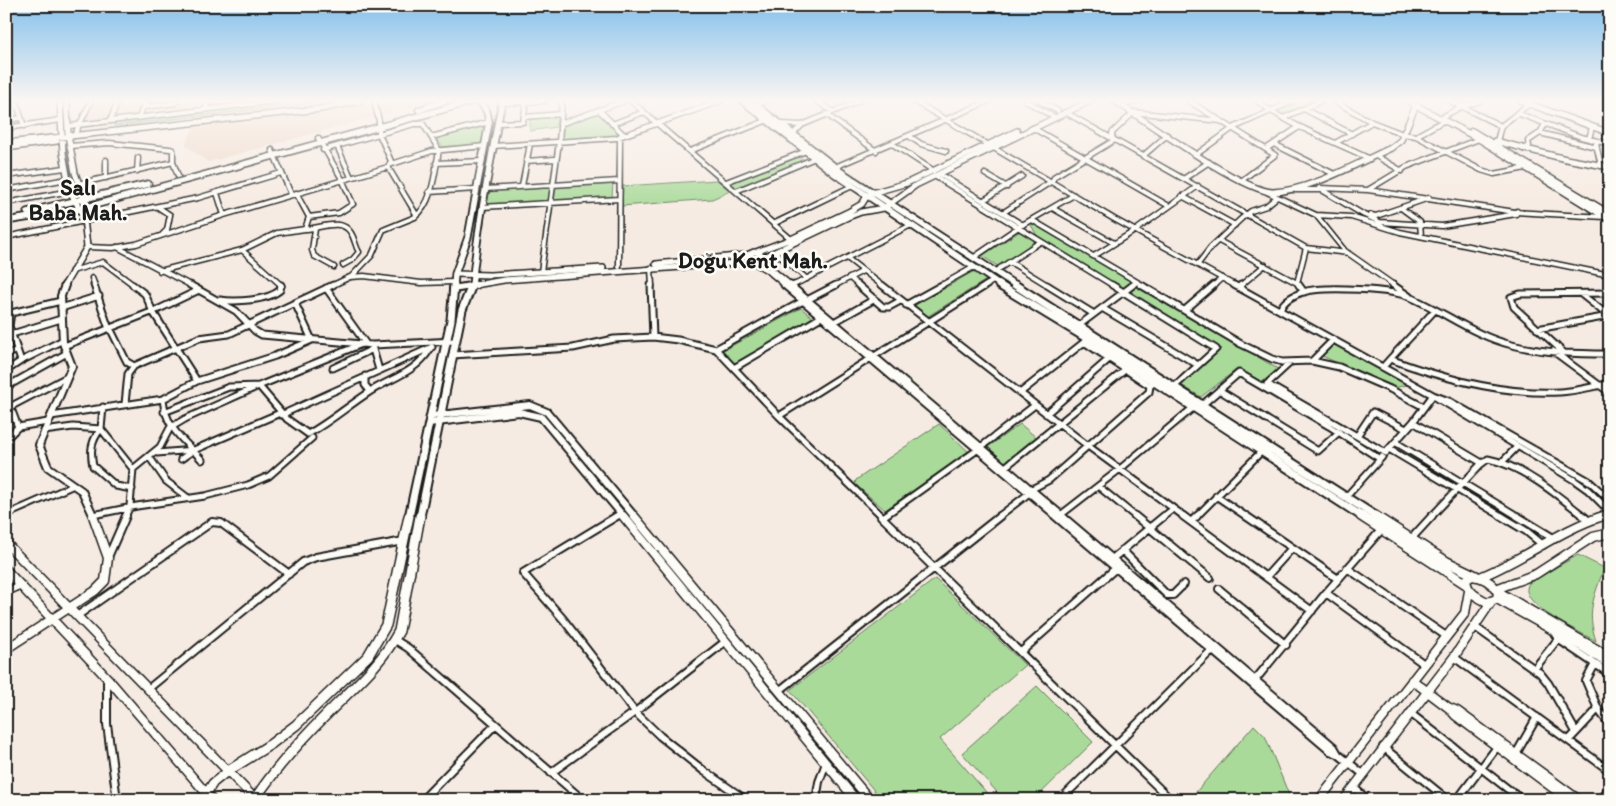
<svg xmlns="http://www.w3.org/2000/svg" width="1616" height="806" viewBox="0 0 1616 806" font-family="Itim,sans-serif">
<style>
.built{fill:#edd7c8}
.green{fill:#aada9a;stroke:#637b5b}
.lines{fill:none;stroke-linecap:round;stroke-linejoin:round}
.minor-far2-casing{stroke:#1c1c1c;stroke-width:7}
.minor-far1-casing{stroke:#1c1c1c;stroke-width:9}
.minor-casing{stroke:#1c1c1c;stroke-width:10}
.tertiary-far2-casing{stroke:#1c1c1c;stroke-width:8}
.tertiary-far1-casing{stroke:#1c1c1c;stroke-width:10}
.tertiary-casing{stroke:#1c1c1c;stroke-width:11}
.secondary-far2-casing{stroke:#1c1c1c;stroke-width:9}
.secondary-far1-casing{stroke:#1c1c1c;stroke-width:11}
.secondary-casing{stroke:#1c1c1c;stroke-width:12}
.minor-far2{stroke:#fdfcf7;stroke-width:4}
.minor-far1{stroke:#fdfcf7;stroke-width:5}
.minor{stroke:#fdfcf7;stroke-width:6}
.tertiary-far2{stroke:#fdfcf7;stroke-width:5}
.tertiary-far1{stroke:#fdfcf7;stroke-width:6}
.tertiary{stroke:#fdfcf7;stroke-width:8}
.secondary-far2{stroke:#fdfcf7;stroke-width:5.5}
.secondary-far1{stroke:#fdfcf7;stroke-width:7}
.secondary{stroke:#fdfcf7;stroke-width:9}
.labels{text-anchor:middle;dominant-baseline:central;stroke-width:5;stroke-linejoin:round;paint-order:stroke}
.district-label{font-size:22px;font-weight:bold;fill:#1c1c1c;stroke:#fdfcf7}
</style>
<rect width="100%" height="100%" fill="#f6ebe2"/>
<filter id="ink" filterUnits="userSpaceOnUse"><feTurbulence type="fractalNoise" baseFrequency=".02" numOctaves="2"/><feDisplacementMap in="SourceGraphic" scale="10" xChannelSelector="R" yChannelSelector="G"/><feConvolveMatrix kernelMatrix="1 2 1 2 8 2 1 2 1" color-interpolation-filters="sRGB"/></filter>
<g filter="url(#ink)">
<path class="built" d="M88,101H433L208,162L185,145L200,115L73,130Z"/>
<path class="green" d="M282,101H328L114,126L116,122Z
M1298,101H1316L1283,116L1275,112Z
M598,114L620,134L610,137L562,139L564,125Z
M557,116L556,127L530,131V118Z
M484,124L482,144L443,147L435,137Z
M800,157L806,161L738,189L732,184L734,181Z
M717,180L730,191L712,199L622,206L623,186Z
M613,183L612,197L554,201L556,187Z
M551,187L548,201L487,205L490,190Z
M1033,224H1035L1132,281L1122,289L1044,242L1036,234L1031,225Z
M1020,231L1034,240V243L999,267L982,256Z
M974,271L986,280L925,318L912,307Z
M1138,286L1142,288L1278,369L1261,383L1237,369L1201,397L1181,385L1220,350V347L1129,293Z
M801,308L815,319L734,364L722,351Z
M1333,344L1407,385L1393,388L1322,356Z
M939,424L969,452L885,510L855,484L856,480Z
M1020,424L1037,438L1002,464L985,449Z
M1578,555L1604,568C1594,598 1586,610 1596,641C1580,632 1534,611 1528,594C1526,590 1527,587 1529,583Z
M935,579L1025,665L940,739L993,800H882L790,690Z
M1037,686L1093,742L1034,800H1004L962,753Z
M1254,725L1265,736L1291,800H1189Z"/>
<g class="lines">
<defs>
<path id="minor-far2" d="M16,101L24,126
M631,101L791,239
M817,101L832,111
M914,101L1114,219L1236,286
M1026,101L1054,117
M1040,101L1058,111
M1189,101L1275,155L1241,181
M1257,101C1291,127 1332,140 1370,159
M1334,101L1372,122L1403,134L1416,136L1481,170L1494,174L1526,168
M1450,101L1501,126
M502,103L545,101
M6,104L14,101
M756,105L765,101
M1122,105L1135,101
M143,107L176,103
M1304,109L1352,134
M205,110L208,101
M599,110L624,135
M1065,112L1306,248L1348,253
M1133,112L1221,121
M1517,113L1581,137L1610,144
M826,114L876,151
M1444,116L1461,107L1480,101
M524,117L561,114
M139,118L145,101
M1283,118L1321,101
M6,120L21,118
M110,121L118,101
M498,123L523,122L526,102
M560,124L624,101
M612,124L644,112
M781,124L802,125
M69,126L276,101
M6,128L61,120
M1033,128L1169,206
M1540,133L1596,147
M793,134L802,125L859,101
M74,136L91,101
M909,136L921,144L946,151
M1416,136L1445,120
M431,137L489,122
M1589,139L1592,127
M1497,141L1501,126L1528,105
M1337,142L1372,122
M891,143L934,171
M1274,144L1334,174
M1596,144L1601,166
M70,146L109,143L170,149L173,150V162L178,176
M337,146L351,177
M493,146L616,138L721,101
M1266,149L1299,127
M1523,149L1529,146L1528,141L1540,133L1545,124
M272,150L291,194
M323,150L414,124H423L439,150C435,171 433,203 415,217
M690,151L768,120
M1197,154L1233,128L1293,101
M1143,156L1167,135
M1376,156L1402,171
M106,160V178
M526,161L555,159
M436,163L482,161
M389,165L432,151L485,146
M835,167L989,101
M137,171L138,158
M985,174L1007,187
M941,175L1023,225
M6,176L65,168
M936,177L1114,286
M1185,178L1209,162
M726,182L806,151
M78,184L173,162
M522,186L530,144
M1320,188L1368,190L1406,167L1479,139
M485,189L619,181
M6,190L67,179
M1295,190H1322L1364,215L1380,222L1442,226L1516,214L1517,211
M1368,190L1515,212L1605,217
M736,191L815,158
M429,192L477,189
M1267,192L1316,215L1351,217L1400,232L1610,275
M217,193L224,215L388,167
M296,193L309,217L305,229C319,229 342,217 351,233C355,239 355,246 359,252L352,260L343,265
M1182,196L1235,225
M984,200L1022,176
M6,203L70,191
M158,207L170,215L167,230L162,235
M482,207L619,199
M1401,208L1420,222L1421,236
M1054,209L1114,243
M1004,212L1052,181L1055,176L1113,141L1112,133L1134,112
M1316,215L1345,251L1395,286
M1371,215L1376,216L1429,198
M309,217L339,213L353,204L342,179L318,138
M1032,220L1144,286
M773,224L852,186
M315,229L312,250L314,256L334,267
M6,237L198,198L281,173
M1219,241L1297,283L1299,286
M87,247L113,248L136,244L224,215
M117,247L192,286
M242,250L282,286
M775,252L807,279
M1094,256L1136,230L1198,186
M847,258L883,286
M973,258L1017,228L1074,195
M761,260L792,286
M1010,262L1049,286
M754,263L768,271L786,286
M1198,264L1211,247L1242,218L1251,211L1266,206L1277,197
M619,267L620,136
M651,268L652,286
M72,271L103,262L135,286
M160,271L242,250L277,233L305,229
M541,272L559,142L562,101
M994,272L1040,242
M351,277L372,255L383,230L415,217L416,214L388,167L391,161L379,134V121L374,101
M92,278L95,286
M850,278L859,286
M1297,283L1306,248
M331,286L350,277L364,276L421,283L454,282
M792,286L911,225
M834,286L863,271
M940,286L974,267
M985,286L993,281
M1131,286L1137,282
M1213,286L1222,278
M1240,286L1265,265"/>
<path id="minor-far1" d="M94,285L109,329
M133,285L145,294L153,312L197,381
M190,285L236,311L255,331L262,335L373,345L455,341
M651,285L653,337
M784,285L1057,517
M790,285L1064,517
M858,285L883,307H889L900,301
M882,285L1088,446L1185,517
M1047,285L1094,314
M1112,285L1216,349L1174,387
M1141,285L1241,344L1272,359L1282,362L1312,361L1339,367L1390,389L1424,407
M1234,285L1433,395L1449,401L1589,481L1610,500
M1299,285L1304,292
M1393,285L1409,296
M792,286L794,285
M1239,287L1241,285
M326,288L366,344
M1581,294L1610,317
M220,300C235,302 268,301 280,290L281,285
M807,300L836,285
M906,305L942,285
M61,308L99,296
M1102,308L1198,365
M1185,310L1214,285
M1280,310C1283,301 1294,295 1303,292C1323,286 1394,289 1412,298C1446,313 1475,336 1512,345C1544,353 1577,354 1610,354
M834,322L875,299
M1078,326L1133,285
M110,328L127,362L134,366
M1537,329L1609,316
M12,334L61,319
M1084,342L1150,386
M64,346L159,309L199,290
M372,346L379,370
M716,349L803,301
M1553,351L1610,393
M1562,351L1514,307L1511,297L1520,294L1610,293
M6,355L17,350
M452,355L573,348L614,339L653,337L678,340L716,349L779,416L883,517
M1390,359L1435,310
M21,361L9,326L11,313L61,301
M1312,361L1333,340
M1291,362L1267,384L1386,453
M1383,367L1390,359C1444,379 1503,395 1560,392C1577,391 1593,386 1610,384
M333,368L373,349
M734,368L821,317
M6,371L21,361L63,340
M365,376V385L370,391
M6,387L67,353
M1219,390L1318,451L1339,432
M1020,393L1088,339
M1437,398L1574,480L1588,490L1610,512
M125,404L128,374L134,366L199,338L229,334L333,285
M6,405L12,411L18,427L48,422
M1202,405L1239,373L1329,426L1380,459
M103,407L101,429L133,469
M6,409L67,377
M164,412L229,387L259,386L287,419L308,434C330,422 348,406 368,393C390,378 416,373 430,349
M1046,414L1109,359
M281,415L432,347
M51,416L163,399
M779,416L987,285
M1413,422L1482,463
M44,431L73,427L101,429C91,441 90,451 93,466L116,486L132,489
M1357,436L1373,412L1406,429
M6,439L18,427
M1395,442L1519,517
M1389,449L1503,517
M1388,450L1413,422L1433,395
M157,453L194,450
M150,458L166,481L188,498
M181,459L194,450L280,413
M202,460C183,439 166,429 163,399L197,381L275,356L312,340L295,303
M1502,462L1517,447
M1004,468L1130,366
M1098,486L1136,517
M1030,490L1049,480L1149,392L1150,386L1155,382
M1216,496L1247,517
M1346,497L1382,457
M6,515L74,485
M93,515L137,506L205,496L248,485L269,476L312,438
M125,517L130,506L133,469L160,447L170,428L185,419L261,385L362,344
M615,517L621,514
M883,517L977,450L1035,405
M998,517L1028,494
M1058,517L1120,469L1194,407
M1163,517L1173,509
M1196,517L1262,451
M1431,517L1480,465L1488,459C1521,465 1559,496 1585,517"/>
<path id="minor" d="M617,516L523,573L563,619L635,712L660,736L704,771L746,800
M881,516L1171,800
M1055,516L1330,751L1338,754L1363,774
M1062,516L1334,747L1338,754
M1135,516L1210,578
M1183,516L1312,611
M1246,516L1338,579
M1501,516L1526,531L1543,545
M1517,516L1555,539
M1583,516L1588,520
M1191,522L1197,516
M1411,539L1432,516
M1122,550L1167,595H1173L1184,584
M108,557L126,516
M1112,559L1164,516
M1347,568L1446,636
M1266,577L1292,548
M1219,589L1286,645
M6,592L21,585
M1326,593L1424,664
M77,616L212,522L221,523L289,574
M1475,627L1540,673L1548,683L1576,732
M1553,631L1558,639L1610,674
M395,640L408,648L583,800
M1021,652L1116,568
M1454,657L1610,771
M1535,668L1558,639
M107,679V724L117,800
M1256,679L1326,593L1382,529
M148,689L303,562L316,557L404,541
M779,691L1000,516
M1598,709L1610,725
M1410,713L1522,800
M1569,740L1598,709L1586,681L1595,664
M1383,747L1448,800
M1516,754L1537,717
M551,773L635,712L726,641
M1353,787L1368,800
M422,800L495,725
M816,800L819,782L826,763
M1060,800L1212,650
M1457,800L1497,747
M1602,800L1610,784"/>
<path id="tertiary-far2" d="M60,101L63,153L70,191L81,212
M1115,101C1144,120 1244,192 1273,192C1309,191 1358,163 1391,148L1401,140L1416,105
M1408,101L1479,139L1610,220
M1521,101L1610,133
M1472,131L1610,214
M1495,141L1566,159L1610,167
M6,143L320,109L359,101
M6,148L57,141
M754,252L762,255L760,260L755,263L747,260V255Z
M756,252L791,239L850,211L862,204L867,196L872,193L907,183L1017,131
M762,258L848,217L861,212L884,208L916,185L1090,101
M656,264L747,255
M455,274L490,275L603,268
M64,286L87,247L84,218L86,203L75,173L68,135L67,101
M469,286L504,280L750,262"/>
<path id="tertiary-far1" d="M65,285L61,296L63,343L72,366L39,445L48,467L82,491L94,517
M453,289L476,285
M431,416L530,405L547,412L635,517
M429,423L519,412L541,417L624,517
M1599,517L1610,514"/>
<path id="tertiary" d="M623,516L856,800
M634,516L870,800
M6,543L256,800
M6,570L110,681L212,800
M1472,576C1484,577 1492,582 1498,592L1497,599L1487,602C1477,597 1467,592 1466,580Z
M1480,577C1523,560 1559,530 1603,516
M1496,589L1536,574L1593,537L1610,533
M1497,591L1610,657
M1497,599L1581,646L1610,665
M6,649L95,591L105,581L108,558L93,516
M1412,680L1449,708L1455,715L1569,800
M1450,708L1457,711L1579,800
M206,794L213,783L228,771
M1319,800L1465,613L1469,591
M1344,800L1454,657L1491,602"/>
<path id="secondary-far2" d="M743,101L835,174L1002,286
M751,101L840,171L1017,286
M419,110L444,101
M27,212L148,184
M6,221L80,209L474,101
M454,286L455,274L468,237L489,122L487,112L480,101
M472,286C478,224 490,163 502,101"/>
<path id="secondary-far1" d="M999,285L1088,339L1363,517
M1015,285L1377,517
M409,517L451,320L454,285
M420,517L462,310L472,285"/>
<path id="secondary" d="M1361,516L1466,584
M1375,516L1447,562L1476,576
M228,771L271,744L296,725L368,656L386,625L409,516
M255,799C276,767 302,739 329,712C355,686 382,663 399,631L420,516"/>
</defs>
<use href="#minor-far2" class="minor-far2-casing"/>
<use href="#minor-far1" class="minor-far1-casing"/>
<use href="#minor" class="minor-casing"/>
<use href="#tertiary-far2" class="tertiary-far2-casing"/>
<use href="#tertiary-far1" class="tertiary-far1-casing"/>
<use href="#tertiary" class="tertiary-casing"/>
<use href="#secondary-far2" class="secondary-far2-casing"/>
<use href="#secondary-far1" class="secondary-far1-casing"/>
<use href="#secondary" class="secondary-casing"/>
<use href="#minor-far2" class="minor-far2"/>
<use href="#minor-far1" class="minor-far1"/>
<use href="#minor" class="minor"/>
<use href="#tertiary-far2" class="tertiary-far2"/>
<use href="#tertiary-far1" class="tertiary-far1"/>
<use href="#tertiary" class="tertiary"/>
<use href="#secondary-far2" class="secondary-far2"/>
<use href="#secondary-far1" class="secondary-far1"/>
<use href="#secondary" class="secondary"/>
</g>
</g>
<linearGradient id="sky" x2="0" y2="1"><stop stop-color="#85c1ec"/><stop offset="0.47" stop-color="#fbf6f2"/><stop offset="1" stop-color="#fbf6f2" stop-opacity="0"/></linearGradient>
<rect width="1616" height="214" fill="url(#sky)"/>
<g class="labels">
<g class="district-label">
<text x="78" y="187">Salı<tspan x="78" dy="25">Baba Mah.</tspan></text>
<text x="753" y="260">Doğu Kent Mah.</text>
</g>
</g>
<rect width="1616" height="806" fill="none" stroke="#fdfcf7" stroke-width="25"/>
<rect x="12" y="12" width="1591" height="781" fill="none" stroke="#1c1c1c" stroke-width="2" filter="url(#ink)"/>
</svg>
